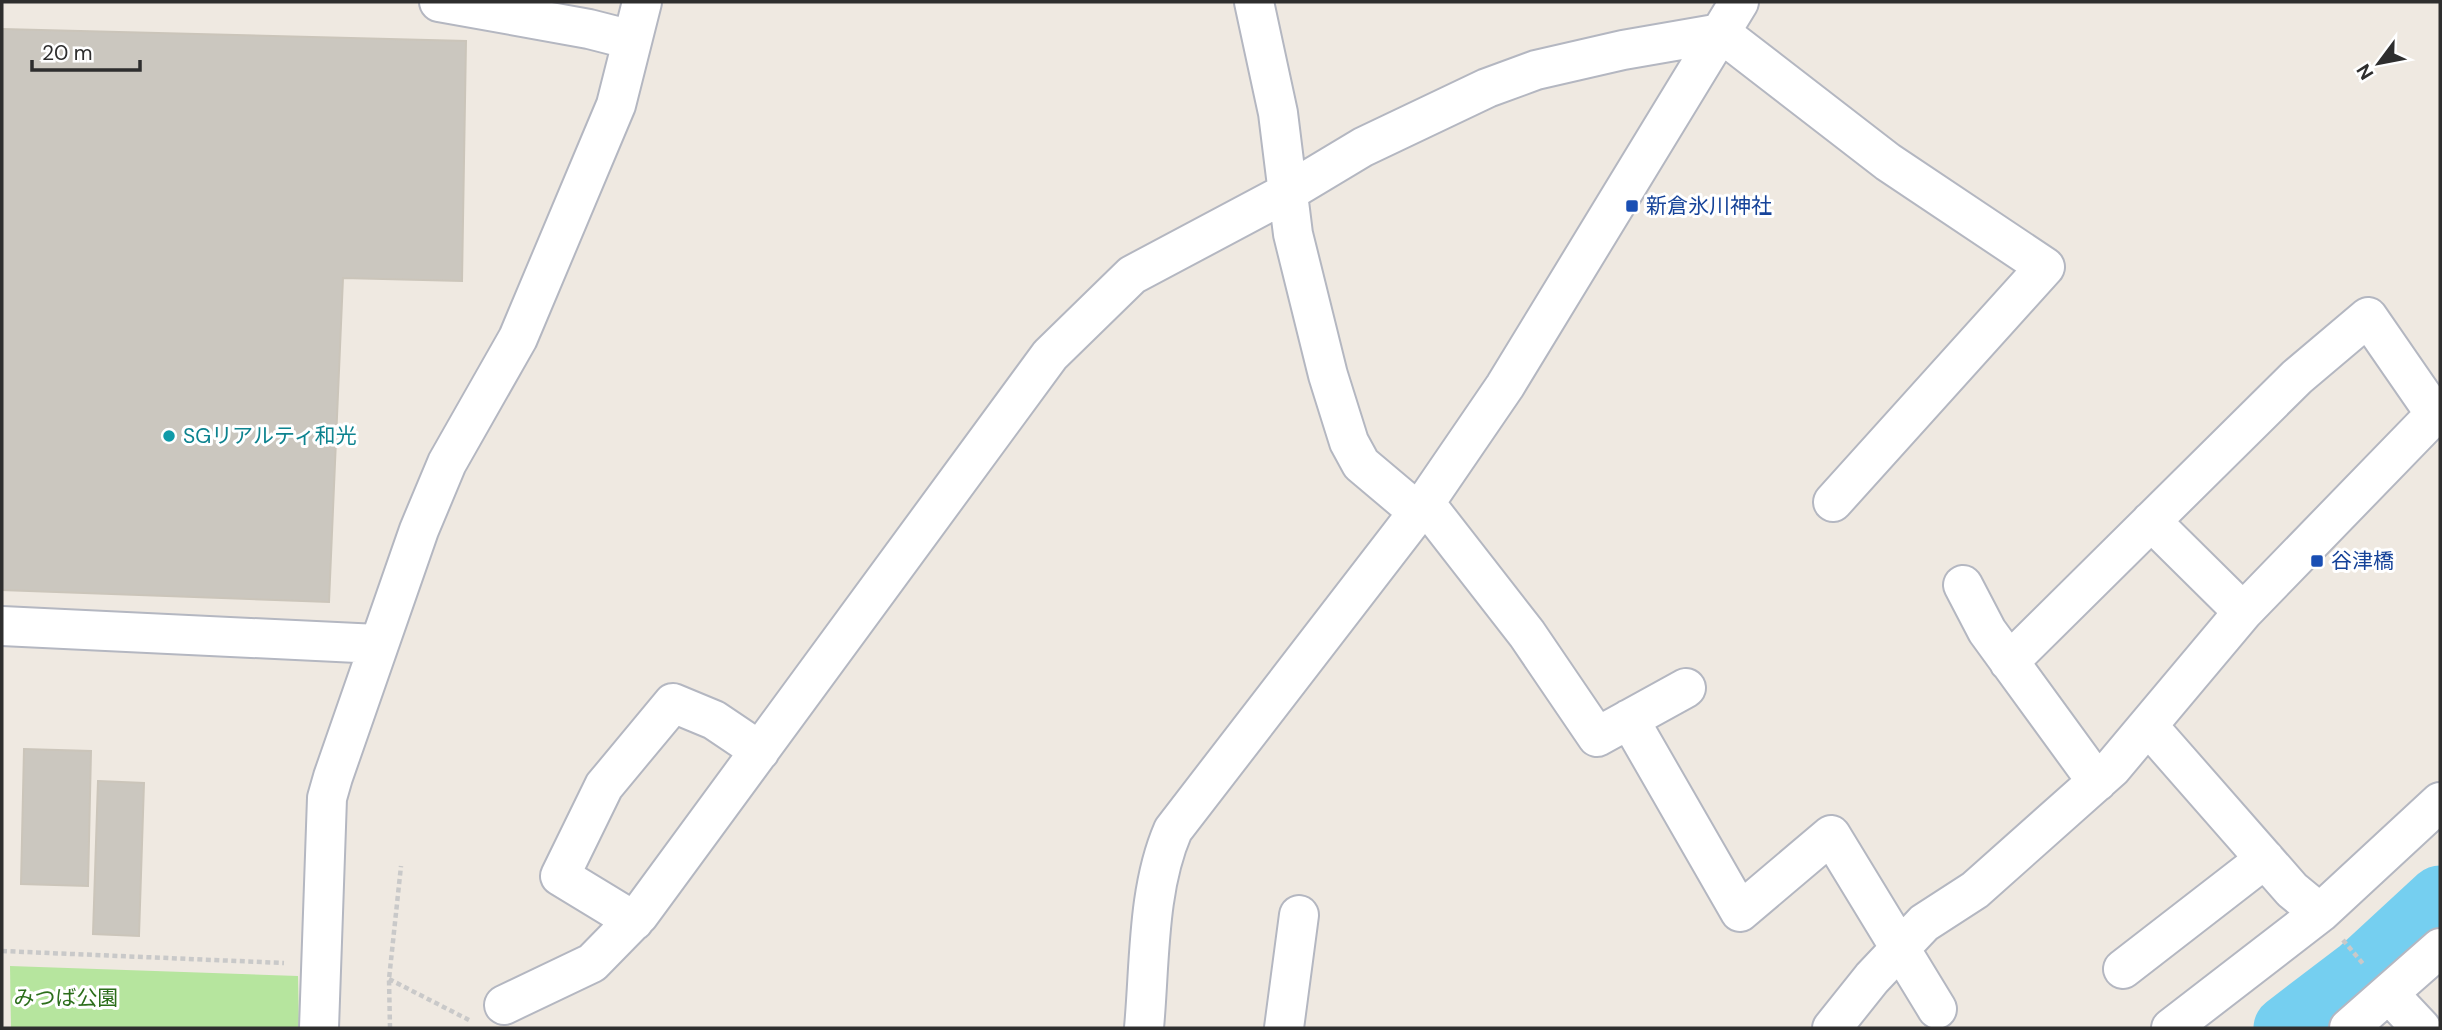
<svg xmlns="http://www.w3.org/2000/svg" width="2442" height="1030" viewBox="0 0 2442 1030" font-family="'DM Sans','Noto Sans JP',sans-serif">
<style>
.green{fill:#b6e59e}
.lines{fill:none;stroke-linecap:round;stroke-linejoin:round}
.river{stroke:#75cff0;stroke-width:65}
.building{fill:#cbc7bf;stroke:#cbc5ba;stroke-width:2}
.minor-casing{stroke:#b4b7c1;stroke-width:42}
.path{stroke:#c9c9c9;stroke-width:4.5;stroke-dasharray:5 3.5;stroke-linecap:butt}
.minor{stroke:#fff;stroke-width:38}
.transit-dot{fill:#1a4fb4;stroke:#fff;stroke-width:2.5}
.culture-dot{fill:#0f9aa8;stroke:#fff;stroke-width:2.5}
.labels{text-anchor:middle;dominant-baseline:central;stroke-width:6;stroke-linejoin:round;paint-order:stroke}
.transit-label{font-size:21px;fill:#164399;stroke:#fff;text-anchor:start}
.culture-label{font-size:21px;fill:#0d838f;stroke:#fff;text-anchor:start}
.park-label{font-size:21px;fill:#2c6e1b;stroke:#fff}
</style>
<rect width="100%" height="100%" fill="#efe9e1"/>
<path class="green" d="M10,966L298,976L299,1028H11Z"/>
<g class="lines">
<path class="river" d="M2286,1028L2362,970L2440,898"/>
</g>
<path class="building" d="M2,29L466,41L462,281L343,278L329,602L2,590Z
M24,749L91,751L88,886L21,884Z
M98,781L144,783L139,936L93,934Z"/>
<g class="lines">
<defs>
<path id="minor" d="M439,2L589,29L632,40
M1254,2L1278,113L1293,234L1328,375L1349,442L1361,464L1418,512
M1425,503L1527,634L1597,737L1686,688
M2151,521L2243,612
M1963,585L1987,631L2097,782
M2,626L378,644
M2009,662L2297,377L2368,317L2435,414
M1629,719L1740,912L1831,835L1937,1009
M2149,727L2292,890L2320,913
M634,921L560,876L604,786L673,703L714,720L760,751
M2123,969L2265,859
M2390,995L2421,1028
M504,1005L592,963L639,915L1050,355L1132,275L1288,192L1363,147L1487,88L1536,70L1623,50L1721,33L1888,162L2045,267L1833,502
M319,1028L327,798L333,777L419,530L447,463L518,338L616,105L642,2
M1144,1028C1150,963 1147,890 1173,830L1425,503L1505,386L1739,2
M1284,1028L1299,915
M1832,1028L1872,978L1924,923L1975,890L2112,768L2243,612L2440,409
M2171,1028L2320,913L2440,802
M2349,1028L2440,948"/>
</defs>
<use href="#minor" class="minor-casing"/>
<path class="path" d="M2343,940L2364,965
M2,951L284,963
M389,979L469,1020
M390,1028L389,979L401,866"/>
<use href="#minor" class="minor"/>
</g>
<g class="transit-dot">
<rect x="1625" y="199" width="14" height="14" rx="3.5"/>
<rect x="2310" y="554" width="14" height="14" rx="3.5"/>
</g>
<circle class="culture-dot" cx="169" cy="436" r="7"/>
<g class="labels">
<g class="transit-label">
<text x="1646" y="206">新倉氷川神社</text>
<text x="2331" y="561">谷津橋</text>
</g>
<g class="culture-label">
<text x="183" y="436">SGリアルティ和光</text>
</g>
<g class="park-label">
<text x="66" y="998">みつば公園</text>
</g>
</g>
<rect width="2442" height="1030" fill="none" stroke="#2e2e2e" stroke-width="7"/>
<g transform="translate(2379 63) rotate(238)" stroke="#ffffff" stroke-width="5" paint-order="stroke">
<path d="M0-5L12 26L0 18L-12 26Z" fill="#2e2e2e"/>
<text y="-10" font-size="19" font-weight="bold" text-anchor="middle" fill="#2e2e2e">N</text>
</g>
<path d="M32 60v10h108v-10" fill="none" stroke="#2e2e2e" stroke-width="3.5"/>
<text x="42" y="60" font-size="21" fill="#2e2e2e" stroke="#ffffff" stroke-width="5" paint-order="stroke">20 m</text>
</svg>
